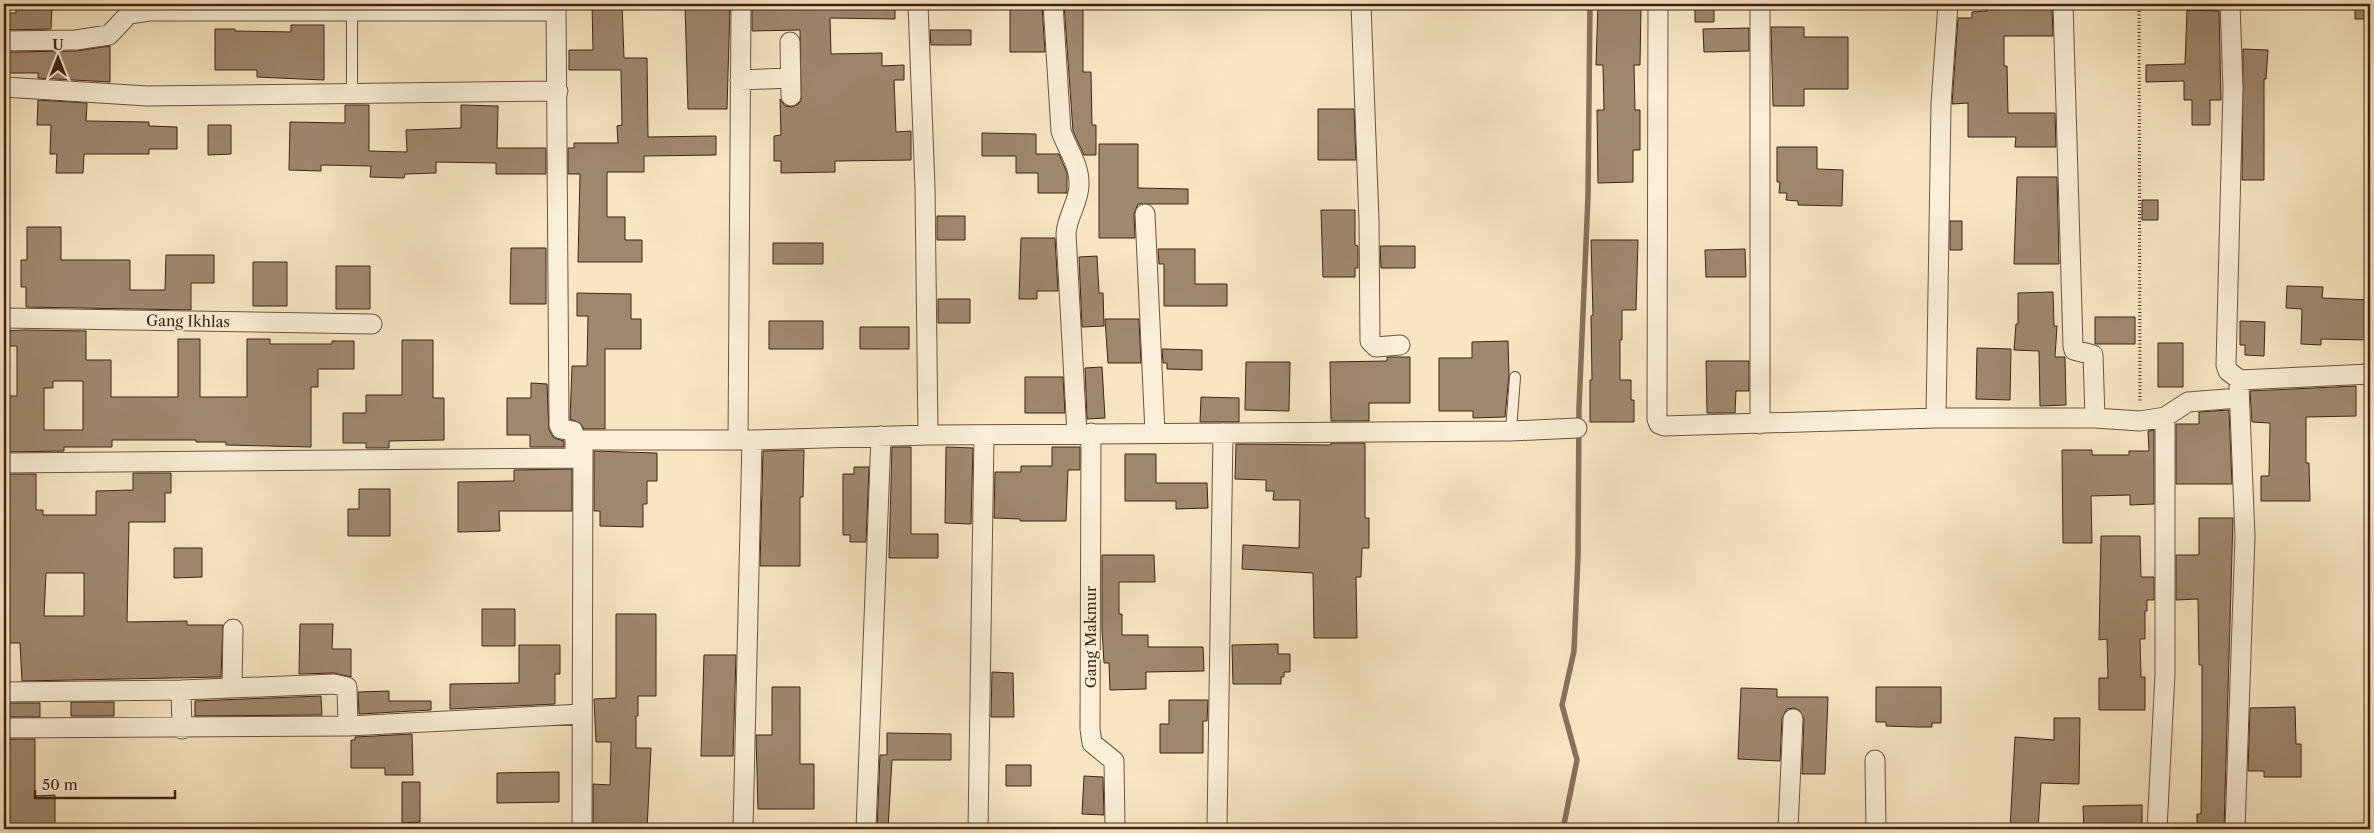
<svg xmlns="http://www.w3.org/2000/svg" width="2374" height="833" viewBox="0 0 2374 833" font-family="'Libre Caslon Text',serif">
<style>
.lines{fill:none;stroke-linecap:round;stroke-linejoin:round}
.stream{stroke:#89705a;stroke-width:5.5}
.building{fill:#a0886f;stroke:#402315;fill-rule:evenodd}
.service-casing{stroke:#6e5440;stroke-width:12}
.minor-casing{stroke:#6e5440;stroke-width:21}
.path{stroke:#402315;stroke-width:3;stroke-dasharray:1 2.5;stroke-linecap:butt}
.service{stroke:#faefd8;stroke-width:10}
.minor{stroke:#faefd8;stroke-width:19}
.labels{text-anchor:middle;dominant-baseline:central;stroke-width:4;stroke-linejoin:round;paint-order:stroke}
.street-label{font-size:15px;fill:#402315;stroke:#faefd8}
</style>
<rect width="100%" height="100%" fill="#f8e6c3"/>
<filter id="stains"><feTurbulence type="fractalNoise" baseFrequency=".004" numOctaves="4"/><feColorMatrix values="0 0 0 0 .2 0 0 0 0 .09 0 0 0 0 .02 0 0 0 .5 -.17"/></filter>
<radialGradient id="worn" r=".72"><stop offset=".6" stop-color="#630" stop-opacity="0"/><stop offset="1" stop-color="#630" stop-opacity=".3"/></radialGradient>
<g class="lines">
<path class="stream" d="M1563,829L1577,760L1562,705L1574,651L1578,556L1579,407L1588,196L1590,4"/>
</g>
<path class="building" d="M16,4H52L51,29L4,30V13H16Z
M592,4H622L624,58H647L648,137L716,136V155L644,156V172H607V217H625V240H642V262H578L580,174H568V148H574V143H618L617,126L622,125L621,70H569V50H593Z
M752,4H895V19L830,18L831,54L882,53V66L904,65V80H894L896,132L911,131V160L835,161V172L781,173V161H774V136L781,135L780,99L785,106L791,107L797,105L801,101L800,30L752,31Z
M1010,4H1042L1045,52H1010Z
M1064,4H1083V72H1091L1092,125H1096V155H1084L1073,131Z
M1598,4H1641L1640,65H1634L1635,110H1640V150H1633V182L1598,183L1597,110H1604L1603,65H1596Z
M1695,4H1714V22H1695Z
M2355,4H2370V19H2355Z
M685,5H730L727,109H688Z
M1987,8H2052L2053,36H2004V66H2007L2008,113H2055L2056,147H2015L2016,137H1968V103L1952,104L1958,18H1972V12L1987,11Z
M2187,10L2219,11L2221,100H2210V125H2192V100H2184V81L2146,82V65L2185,64Z
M291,25H324V80L257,77V70H215V29H235V31L291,32Z
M1771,27H1804V37H1848V89H1804V106H1773Z
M1749,28V51L1704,52L1703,29Z
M930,30H971V45H931Z
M110,46V82L38,78V73H9V52L76,51Z
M2243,49L2268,50L2266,79H2264V180H2242Z
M38,100L87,103L86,121L149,122V126L177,127V149H149V154H84L83,173H56L57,154H50L51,125H37Z
M345,105H369V151L407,152L406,130L461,128V105L498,106L497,148H546V174H496V163L436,162V173L405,174L404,178L370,177L371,166L321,165V171L289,170L290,122L345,123Z
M1318,109H1354L1356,160H1318Z
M208,125H231V154L208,155Z
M982,133L1036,134V154H1059L1067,173V193H1038V173H1016V156H982Z
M1099,144H1138V188L1188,189V204H1138L1134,214L1135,238H1099Z
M1777,147H1817V169L1843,170L1842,206L1798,205V201L1786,200L1787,193H1779L1780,182H1777Z
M2017,177H2057L2059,264H2014Z
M2142,200H2158V220H2142Z
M1321,210H1355V245L1358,246V268H1355V277H1323Z
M937,216H965V240H937Z
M1950,221H1962V250H1950Z
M27,227H61V260H130V290H165L166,255H214V283H191V310L26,307V287H21V260H27Z
M1021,238H1055L1058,291H1037V299H1019Z
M1591,240H1638L1636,310H1622V340H1620V380H1631V400H1634V422H1590V380H1592L1591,316L1593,315Z
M773,243H823V264H773Z
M1380,246H1415V268H1381Z
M511,248H546V304H510Z
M1158,249H1195V284H1227V306H1164V264H1159Z
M1745,249L1746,277H1706L1705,250Z
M1097,256L1099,293H1103L1104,326L1082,327L1079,257Z
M253,262H287V306H253Z
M336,266H370V309H336Z
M2287,286L2323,287L2322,298L2370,300V340L2321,339V345L2301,344L2302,309L2286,308Z
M2053,292L2054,326H2057L2055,357H2065L2066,405L2040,406L2039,351L2014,350L2016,324H2018V293Z
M577,293L631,294V319H641V349H605V429H584L580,423L570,419L572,366H587L588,316H577Z
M938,299H970V323H938Z
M2095,317H2135V344H2095Z
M1105,319H1139L1141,363H1108Z
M769,321H823V349H769Z
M2240,321L2265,322L2264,356L2245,355V345H2240Z
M860,327H909V349H860Z
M25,330L86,331V360H111V397H178V339H200V397H247V339H270V344H332V341H354V369H318V387H311V447L226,445V442H196V440H112V447H64V451L4,452V396H17V346H4V331ZM53,381H83V430H44V388H53Z
M402,340H433V398H444V440L389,441V448H366V443H343V413H366V395H402Z
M1508,341L1509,375L1505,417L1473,418V411H1439V358H1472V342Z
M2158,343H2183V387H2158Z
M1977,348L2011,349L2010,400L1976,399Z
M1162,349L1202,350V370L1167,369V363H1163Z
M1387,357H1410V403H1369V421H1331L1330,362L1387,361Z
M1706,361H1749V391H1736L1735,413H1707Z
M1246,362H1290L1289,411L1245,410Z
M1102,367L1105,418L1087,419L1085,368Z
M1025,377H1063L1065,413H1025Z
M531,383L547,384L549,430L554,438L564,441V447H530V435H507V398H531Z
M2356,386V416L2306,417V463H2309L2310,501H2261V476H2269L2270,423L2252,422L2250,391Z
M1201,397L1239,398V422H1200Z
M2229,410L2232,484H2176V424H2199V412Z
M2154,430V504L2130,505V495L2091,496L2092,543H2063L2062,450H2092V455H2129V451H2149L2148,431Z
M1331,443H1365V518H1369V548H1362L1361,577H1356L1357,638H1314L1313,573L1242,569L1243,545L1299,548L1300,500H1273L1274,491H1266V480L1235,479L1236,444L1331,445Z
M892,447H911V534H938V558H889Z
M946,447L973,448L971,524L945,523Z
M1052,447H1080V470H1068L1066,521H1020V519L994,518L995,472H1021V466H1052Z
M804,450L803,497H800V566H760L763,451Z
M594,451L657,453V481H647V504H643V527L600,526V511H594Z
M1125,454H1156V483H1207L1208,508L1176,509V501H1125Z
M854,467H869L866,542H850V535H843V474H854Z
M572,469V511H499L500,531L458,532V482L514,481V470Z
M133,473H171V493H165V522H129L127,622L187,621V625H223L221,677L22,681L20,643H4V474H36V510H43V515H96V491L133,490ZM46,573H84V616H44Z
M359,489H390V536H348V509H359Z
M2199,518H2233L2224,829H2197V814H2201L2202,732V665H2199L2198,599L2176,600V555H2199Z
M2101,536H2140L2141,577H2154V600H2147V611H2145V639H2140L2141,677H2145V710H2099V678H2108L2107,639L2099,640Z
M174,548H202V577L174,578Z
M1102,555H1154L1155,582H1119V614H1122V635H1148V647H1203L1204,671L1146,672V689L1110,690L1109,663H1104L1102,630Z
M482,609H515V646H482Z
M616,614H656V696H638V716H636V748H651L647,829L593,828V784L610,785L611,742H596L594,699L616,698Z
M300,624H333L332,649H351V677L334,673L299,674Z
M1278,644V654H1290V672H1284V677H1281V684H1233L1232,645Z
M519,645H560V674H555V704L450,709V684L519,683Z
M704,655H736L733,756H701Z
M992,672L1013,673L1014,717H991Z
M772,687H800V764H814V809H758L756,735H772Z
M1876,687H1941V723H1932V727H1917L1886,726V722H1876Z
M1741,688L1777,689V697H1828L1825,774H1802L1804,719L1799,710L1794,708L1787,709L1782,718L1780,761L1738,759Z
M389,691V701H431V710L359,714L358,692Z
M321,696L322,715L195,716V701Z
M1169,700H1208L1207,721H1203V753H1160V724H1169Z
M71,702H114V716H71Z
M4,703H40V717H4Z
M2295,707L2296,744H2301V777H2264V771H2248L2250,708Z
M2054,718H2080L2079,784L2041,783L2038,829H2010L2015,737L2054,740Z
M887,733L951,734V760H892L888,829H877L880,755H887Z
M412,734L413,775H385V768H351V740H355V737Z
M4,739H35V796L55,795V829H4Z
M1006,765H1031V786H1006Z
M559,772V802L497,803V773Z
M1084,776L1103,777L1104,815L1082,814Z
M402,782H420V822L402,823Z
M2142,805V829H2084L2083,806Z"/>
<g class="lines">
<defs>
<path id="service" d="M352,11V94
M1511,431L1515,377
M409,829H582"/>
<path id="minor" d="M556,4L559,425L561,429L573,431L575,440
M918,4L925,188L928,435
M1053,4L1061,131C1067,149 1080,165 1079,185C1079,202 1067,216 1066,234L1077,434
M1361,4L1369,221L1370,341L1376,347L1400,345
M1658,4L1657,419L1659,424L1664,426L1936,418H2095L2140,421L2165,417L2188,402L2239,398
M1760,4V424
M2063,4L2073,346L2074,350L2093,355L2095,418
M2230,4L2233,88L2226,365L2228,371L2240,380L2370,374
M4,41L76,40L109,35L129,14L149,11H556
M790,42L791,96
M740,80L790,78
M4,87L147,96L558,91
M1145,214L1155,433
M4,318L372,324
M1936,418L1941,104L1948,4
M1091,433L1090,729L1092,743L1114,761L1115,829
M738,440L741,4
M4,463L575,458V440H752L928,435L1511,431L1577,428
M232,688L233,629
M181,690L182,729
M4,692L181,690L334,684L347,687L348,726
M4,728L348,726L582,714
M1875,760L1876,829
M582,829L583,443
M743,829L752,440
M866,829L881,436
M978,829L984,435
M1217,829L1223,433
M1788,829L1793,719
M2157,829L2165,674V417
M2235,829L2245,537L2239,386"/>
</defs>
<use href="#service" class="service-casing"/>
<use href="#minor" class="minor-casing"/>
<path class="path" d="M2139,4L2140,403"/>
<use href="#service" class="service"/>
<use href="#minor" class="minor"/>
</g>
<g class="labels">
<g class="street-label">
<text transform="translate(188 321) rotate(1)">Gang Ikhlas</text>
<text transform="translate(1090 637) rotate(-90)">Gang Makmur</text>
</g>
</g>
<rect width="2374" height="833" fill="none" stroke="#f8e6c3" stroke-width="20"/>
<rect x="5" y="5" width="2364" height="823" fill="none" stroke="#402315" stroke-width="2.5"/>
<rect x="10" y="10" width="2354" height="813" fill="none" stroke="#402315"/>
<g transform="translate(58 58)" stroke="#faefd8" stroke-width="4" paint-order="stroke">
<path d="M0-4L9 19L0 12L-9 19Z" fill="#402315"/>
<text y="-8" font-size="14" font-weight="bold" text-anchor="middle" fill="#402315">U</text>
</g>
<path d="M35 790v8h140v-8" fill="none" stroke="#402315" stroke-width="2.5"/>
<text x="42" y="790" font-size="15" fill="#402315" stroke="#faefd8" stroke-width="4" paint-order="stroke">50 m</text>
<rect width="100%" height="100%" filter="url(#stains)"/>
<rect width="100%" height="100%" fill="url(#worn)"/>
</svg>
